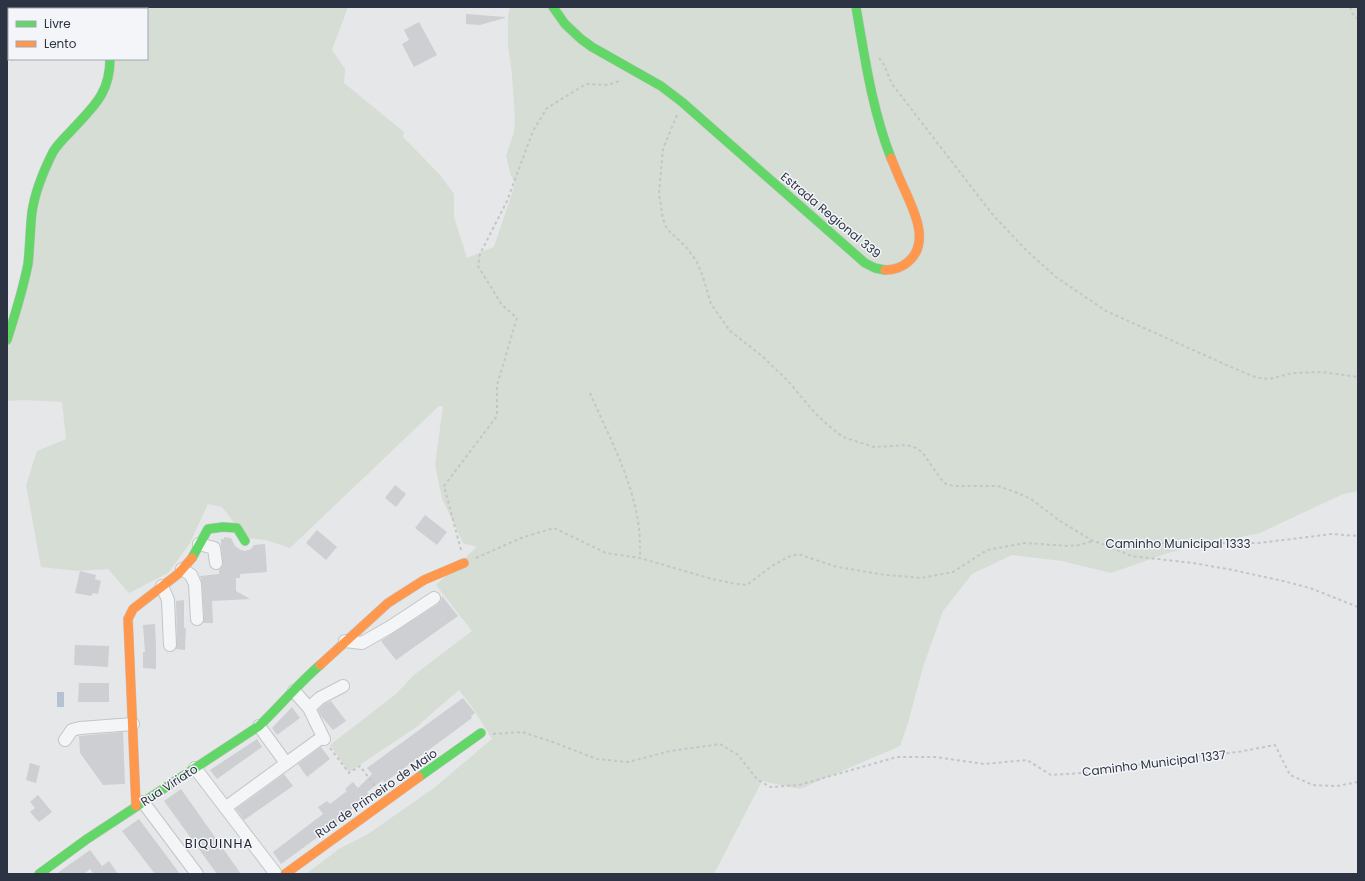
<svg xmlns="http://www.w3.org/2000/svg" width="1365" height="881" viewBox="0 0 1365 881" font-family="Poppins,sans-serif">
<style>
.green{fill:#d5ddd5}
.water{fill:#b5c2d3}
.building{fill:#cdcfd2}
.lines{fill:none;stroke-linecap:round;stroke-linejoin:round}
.street-casing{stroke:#c3c5c7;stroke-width:14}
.fast-casing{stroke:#c3c5c7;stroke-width:10}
.slow-casing{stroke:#c3c5c7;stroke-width:10}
.path{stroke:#c4c5c9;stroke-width:2;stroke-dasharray:3 3;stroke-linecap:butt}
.street{stroke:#f4f5f6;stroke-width:12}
.fast{stroke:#63d668;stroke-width:9}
.slow{stroke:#ff974d;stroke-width:9}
.labels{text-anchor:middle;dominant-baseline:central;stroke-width:3;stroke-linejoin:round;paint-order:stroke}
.street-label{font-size:12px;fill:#2c3343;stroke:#f3f5f8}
.neighbourhood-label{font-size:13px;letter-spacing:1px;fill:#1e2434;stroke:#f3f5f8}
</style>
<rect width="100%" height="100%" fill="#e5e7e9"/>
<path class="green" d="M123,7H348L332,50L345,69L344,83L404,132L403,137L440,175L454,194V217L467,258L494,247L515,184L511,175L506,156L514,132L515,116L512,75L508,44V15L510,7H1358V491L1343,494L1260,533L1171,552L1111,573L1062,561L1012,555L972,574L943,611L923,667L908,723L900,746L800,789L762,781L714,874H306L339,849L368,834L434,788L492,739L472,707L459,690L415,728L349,772L330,745L396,694L414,675L472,631L436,585L477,547L463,543L442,498L435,465L443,406H439L290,548L266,540L246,538L222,507L208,504L190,543L168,573L129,593L108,569L79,571L41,567L26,485L37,451L66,439L62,402L23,400L7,401V332L47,163L97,102L108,59H147V9H123Z"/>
<path class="water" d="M57,692H64V707H57Z"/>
<path class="building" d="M466,14L505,17V18L480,25L466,24Z
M419,22L437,55L414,67L402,44L409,40L404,30Z
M395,485L406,494L396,507L385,498Z
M425,515L447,532L437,545L415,528Z
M317,530L337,547L326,560L306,543Z
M224,537L231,538L235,546L241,550L245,551L251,549L254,545L265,544L267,572L240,574V578H236V591L250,599L212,601L213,623H203L204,619L202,584L200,576L219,574V570L223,565L221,545V539H224Z
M80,571L96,575L95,579L101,581L98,594L93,593L91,596L75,593Z
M442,596L458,616L396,660L381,641L438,604L441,601Z
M184,600V628H186L185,650L176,649L177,645L176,601Z
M155,624L156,646V669L143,668V652H145L143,625Z
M75,645L109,646L108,667L74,665Z
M79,683H109V702H78Z
M463,698L475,713L471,716L472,718L384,783L383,780L367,792L372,798L359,807L357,805L340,818L341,820L281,864L273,852L323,814L318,807L327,801L330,804L347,791L345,789L353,782L358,788L372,774L367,768Z
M331,701L346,721L333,730L321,716L318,710L324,704Z
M292,707L300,718L277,735L272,728Z
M123,732L125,784L103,785L80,753L79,736Z
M257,739L262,747L217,779L210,770Z
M321,747L330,759L307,777L298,764Z
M30,763L40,766L36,783L26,780Z
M284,774L293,786L244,820L236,809Z
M181,789L241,874H217L164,801Z
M38,795L52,812L39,822L30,812L35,808L30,802Z
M139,819L180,874H155L122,831Z
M90,850L102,866L109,861L118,874H92L93,873L90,869L84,874H56Z"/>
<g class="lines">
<defs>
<path id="street" d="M199,544L214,548L216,563
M182,569L191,575L195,584L197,619
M162,586L168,600L170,645
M345,641L362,643L390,627L434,598
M294,691L309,708L324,739
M309,708L320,698L343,686
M259,726L286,763
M65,740L72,730L80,728L133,724
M195,768L276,874
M143,802L197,874
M225,808L317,741"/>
<path id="fast" d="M553,7L565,24L581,39L592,47L661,86L682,102L865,263L875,268L885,270
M856,7C865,59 872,109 891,158
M7,340C15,315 23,290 28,264C30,247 30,229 32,212C35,192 44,170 53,152C58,144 65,137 71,131C93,107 110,94 110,59
M192,558L208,529L223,527L237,528L245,541
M419,777L481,733
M39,874L87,839L259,726C280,706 298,684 320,665"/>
<path id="slow" d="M118,9L119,7
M885,270C894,270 901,268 908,262C932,242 912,207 902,184C898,176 895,167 891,158
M320,665L388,603L424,580L464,563
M136,806L128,619L133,609L178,574L192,558
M285,874L419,777"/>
</defs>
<use href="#street" class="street-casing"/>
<use href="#fast" class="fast-casing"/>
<use href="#slow" class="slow-casing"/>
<path class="path" d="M1350,7L1352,13L1358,19
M879,58L884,65L892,84L993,215L1026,250L1056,277L1106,311L1231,367L1258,378L1269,379L1293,373L1322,372L1358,377
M677,115L663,149L659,193L663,219L667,229L687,248L697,262L703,277L711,304L730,331L761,355L788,381L815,413L829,426L843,437L874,447L907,445L916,448L922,452L941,479L946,484L954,486H998L1015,492L1031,499L1060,521L1093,541L1106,545L1155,543H1259L1332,534L1358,536
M590,393C609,437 633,480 639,528C640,538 640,548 640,558
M1106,545L1131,556L1193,563L1233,570L1283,581L1310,588L1358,607
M461,550L444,486L497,416V385L517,318L502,305L478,266L480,254L507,201L533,131L547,108L586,84L608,85L622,80
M476,558L521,538L554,528L606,553L640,558L712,579L736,584L747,585L772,566L788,557L798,554L837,567L886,575L921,578L953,572L987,550L1025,543L1069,546L1079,545L1093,541
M493,734L522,732L553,742L597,759L628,762L670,751L720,744L738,755L757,779L770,787L799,785L897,757H935L984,764L1027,760L1051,775L1113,771L1154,761L1238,752L1275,745L1290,775L1313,785L1337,786L1358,782
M330,748L349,773L360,766L377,789"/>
<use href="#street" class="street"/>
<use href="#fast" class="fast"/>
<use href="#slow" class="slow"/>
</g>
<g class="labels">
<g class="street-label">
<text transform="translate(831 215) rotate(40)">Estrada Regional 339</text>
<text x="1178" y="543">Caminho Municipal 1333</text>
<text transform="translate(1154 763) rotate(-7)">Caminho Municipal 1337</text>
<text transform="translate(169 785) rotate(-33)">Rua Viriato</text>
<text transform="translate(376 793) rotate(-35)">Rua de Primeiro de Maio</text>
</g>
<g class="neighbourhood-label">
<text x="219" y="843">BIQUINHA</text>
</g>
</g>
<rect width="1365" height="881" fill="none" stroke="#2c3343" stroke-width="16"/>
<rect x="8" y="8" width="140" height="52" fill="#f3f5f8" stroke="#a3a7b0"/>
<rect x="16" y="21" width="20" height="6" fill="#63d668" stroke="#a3a7b0"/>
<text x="44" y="28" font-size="12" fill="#2c3343">Livre</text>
<rect x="16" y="41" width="20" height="6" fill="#ff974d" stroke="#a3a7b0"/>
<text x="44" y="48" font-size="12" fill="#2c3343">Lento</text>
</svg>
